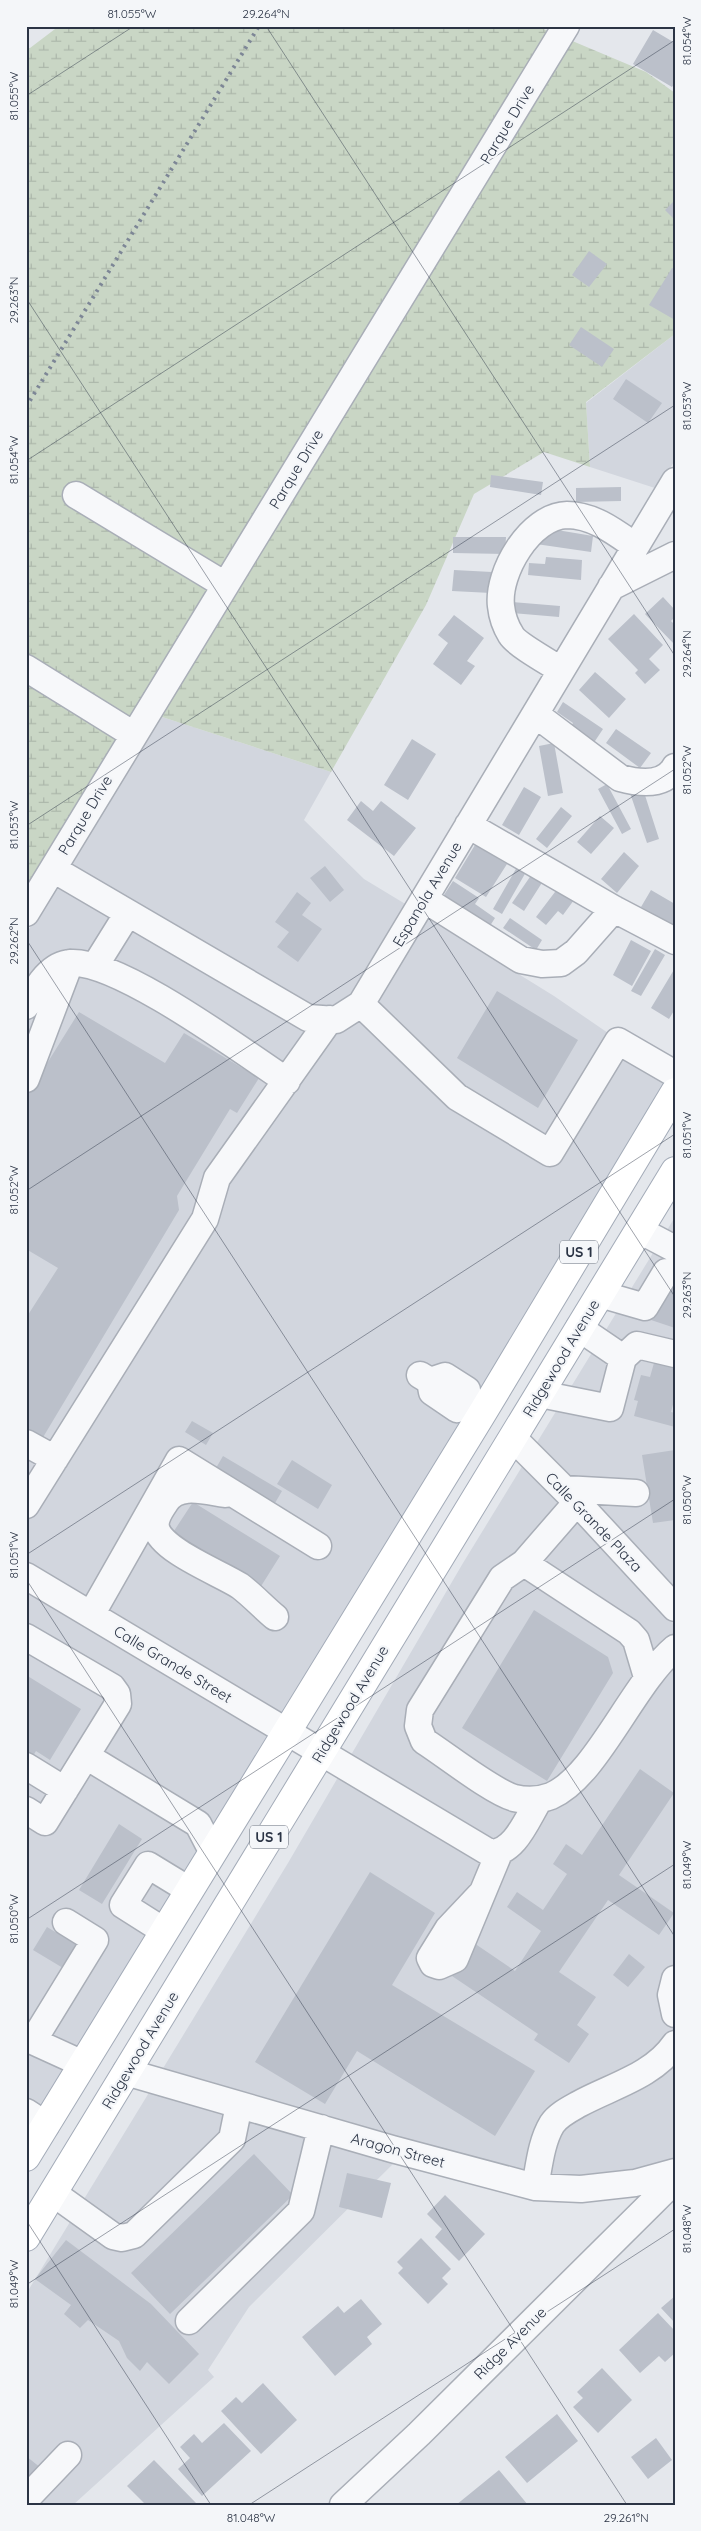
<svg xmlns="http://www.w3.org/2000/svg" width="701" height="2531" viewBox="0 0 701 2531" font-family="Quicksand,sans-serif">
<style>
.built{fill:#d2d6de}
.wetland{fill:url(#wetland-marsh)}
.building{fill:#bbc0ca}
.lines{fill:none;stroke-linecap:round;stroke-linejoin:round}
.minor-casing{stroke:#a9aeb7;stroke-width:29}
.major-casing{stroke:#a3abb8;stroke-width:30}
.minor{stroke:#f7f8fa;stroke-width:26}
.major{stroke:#fff;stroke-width:28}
.rail{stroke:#7d8696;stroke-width:4;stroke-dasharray:2.5 5;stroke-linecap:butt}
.ticks{fill:none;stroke:#2b3445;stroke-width:1;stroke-opacity:0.45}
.labels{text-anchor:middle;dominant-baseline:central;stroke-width:4.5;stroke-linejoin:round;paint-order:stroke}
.shield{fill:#f4f6f9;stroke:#676e7b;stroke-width:1}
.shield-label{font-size:14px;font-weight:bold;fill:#2b3445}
.street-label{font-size:15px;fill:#2b3445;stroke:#f4f6f9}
.neatline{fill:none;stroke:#2b3445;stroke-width:2}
.ticks-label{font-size:12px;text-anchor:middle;fill:#2b3445}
</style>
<defs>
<pattern id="wetland-marsh" width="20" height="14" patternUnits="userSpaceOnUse" patternTransform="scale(1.25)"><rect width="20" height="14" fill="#c9d6c5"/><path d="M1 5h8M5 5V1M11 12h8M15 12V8" fill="none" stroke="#adb8ab"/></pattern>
</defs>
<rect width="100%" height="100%" fill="#e4e7ec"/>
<path class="built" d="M675,334V460L658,489L590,467L586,403Z
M159,716L331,772L304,820L364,879L407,905L352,997L334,1008L313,1007L69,864Z
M56,884L334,1031L426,917L554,996L668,1074L670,1079L282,1716L26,1563V934Z
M675,1217V1590L536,1444Z
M523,1465L568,1510L675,1626V2161L634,2172L582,2177L538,2176L396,2138L162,2070L288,1863L463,1563Z
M26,1590L269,1736L76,2048L26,2024Z
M26,2050L64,2068L26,2130Z
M150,2091L395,2162L249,2307L208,2370L214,2377L73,2505H26V2294Z"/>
<path class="wetland" d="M59,26H537L550,32L26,891V48H30Z
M570,40L646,72L675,93V334L586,402L590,467L544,452L474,494L426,605L331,772L159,716Z"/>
<path class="building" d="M653,30L675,43V83L672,87L633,64Z
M675,200V220L665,210Z
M589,251L607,264L589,287L572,275Z
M672,268L675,269V320L649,305Z
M581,327L614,349L602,367L569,345Z
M626,379L662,403L648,423L613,399Z
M491,475L543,482L541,495L490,487Z
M621,487V501L576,502V488Z
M539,527L593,536L591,552L536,544Z
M453,537H506L505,554L453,553Z
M546,557L582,560L581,580L528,575L529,563L545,564Z
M454,570L492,572L491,593L452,591Z
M663,597L675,610V617L671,621L675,625V645L645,614Z
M512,602L560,606L559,617L512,613Z
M634,614L663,645L649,659L660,670L645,684L635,673L638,670L608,639Z
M454,615L484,638L467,661L475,666L461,685L433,664L448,643L438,635Z
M595,672L626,699L609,718L579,690Z
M563,702L603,729L591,747L568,731L573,723L557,712Z
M616,729L651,753L640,768L606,743Z
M412,739L436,754L408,800L384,785Z
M554,743L563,793L548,796L539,746Z
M607,784L631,829L622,834L598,789Z
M524,787L541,797L519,835L502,825Z
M643,789L659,839L647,843L630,793Z
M361,801L373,811L381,801L416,828L394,856L347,820Z
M561,807L572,816L547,848L536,839Z
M600,816L614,828L591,854L577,842Z
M475,845L507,864L486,897L455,878Z
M624,852L639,866L617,893L601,879Z
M325,866L344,890L330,902L310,878Z
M517,867L526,872L502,914L493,909Z
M534,871L545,878L524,911L512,903Z
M453,881L479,898L475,904L495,918L488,929L442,898Z
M558,888L574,900L563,915L558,911L546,925L536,917Z
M651,890L675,904V927L641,907Z
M297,892L311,903L302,915L322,929L298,962L277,947L289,932L275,922Z
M510,918L542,940L536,950L503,928Z
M631,940L651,951L632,986L613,975Z
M655,949L665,955L641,996L631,991Z
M675,968V1009L669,1019L651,1008Z
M497,991L578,1040L538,1108L457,1058Z
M79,1012L165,1063L184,1033L259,1078L237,1113L230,1109L177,1196L179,1210L42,1439L26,1429V1318L58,1268L26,1249V1081L33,1086Z
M664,1283L675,1287V1328L651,1320Z
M656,1356L675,1361V1397L671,1412L675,1413V1427L634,1416L638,1401L634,1400L641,1375L650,1377Z
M192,1421L213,1433L206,1445L185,1432Z
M675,1450V1520L653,1523L642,1455Z
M223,1456L282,1491L275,1503L216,1468Z
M292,1460L332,1485L318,1509L277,1484Z
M193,1502L280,1556L258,1591L170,1537Z
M534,1610L608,1657L613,1673L547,1781L462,1728Z
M26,1675L81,1709L50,1760L36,1751L26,1768Z
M640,1769L674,1793L619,1875L674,1913L659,1935L608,1900L559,1972L596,1997L577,2025L589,2034L569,2063L534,2040L538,2034L449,1974L471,1941L515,1971L541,1931L507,1907L517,1892L543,1910L567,1874L553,1864L566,1844L582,1855Z
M119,1824L142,1839L102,1904L79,1890Z
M370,1872L435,1913L392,1985L535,2071L495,2136L357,2051L325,2104L255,2062Z
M47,1927L82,1948L68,1971L33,1950Z
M629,1954L645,1967L628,1987L613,1975Z
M254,2154L293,2195L170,2314L131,2273Z
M347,2173L391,2183L382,2218L339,2207Z
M445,2195L485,2234L459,2261L435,2237L442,2229L427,2214Z
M421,2238L451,2269L442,2278L448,2284L428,2304L398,2273L403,2268L397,2262Z
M66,2240L151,2304L199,2354L169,2384L147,2362L140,2371L127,2358L119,2341L88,2320L80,2328L64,2314L71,2305L35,2279Z
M675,2296V2323L661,2308Z
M361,2299L382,2324L367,2337L372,2344L335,2376L302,2337L338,2306L344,2313Z
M658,2313L675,2331V2353L665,2362L659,2356L640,2373L619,2350Z
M602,2368L632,2400L598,2433L573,2407L583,2398L577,2392Z
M263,2383L297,2420L261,2454L221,2411L236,2397L242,2403Z
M557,2414L578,2441L527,2483L505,2457Z
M224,2423L251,2451L202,2496L178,2469L190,2458L180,2447L194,2434L202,2443Z
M656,2438L672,2460L648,2479L631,2457Z
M26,2456L41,2468L26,2485Z
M154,2460L196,2503L195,2505H142L144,2503L127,2486Z
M499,2470L528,2505H456Z"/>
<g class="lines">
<defs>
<path id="minor" d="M76,495L225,585
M611,587L675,555
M26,668L134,735
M561,670C550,663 516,644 511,635C506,627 502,616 501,606C497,573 530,516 567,515C593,515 615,532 635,546
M535,714L620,778C638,783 664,787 675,767
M468,825L614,909L675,941
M53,869L308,1018L336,1020L361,1004L675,481
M424,899L521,960L542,964L561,963L576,952L614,909
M26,913L566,26
M95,966L128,913
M361,1004L457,1097L550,1153L618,1041L675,1074
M26,1006C36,989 49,964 71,963C119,960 243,1052 287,1081
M26,1079L70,963
M639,1230L675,1249
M600,1294L645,1307L666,1272
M623,1358L637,1345L675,1354
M420,1375L430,1381L445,1376L467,1390L468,1403
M430,1381L432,1392L457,1409L468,1403
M540,1394L610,1408L623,1358L579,1328
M513,1438L577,1502L675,1608
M26,1443L55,1459
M564,1489L636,1493
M225,1494C205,1491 177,1482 165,1503C160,1511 154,1518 156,1528C162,1551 220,1573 240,1586C252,1595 263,1607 275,1617
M577,1502L524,1563L502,1578L420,1710L418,1726L424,1741C446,1755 491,1791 514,1798C527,1801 538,1801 551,1796C597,1776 632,1684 675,1648
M26,1505L205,1219L217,1178L330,1019
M524,1563L629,1632L636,1640L647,1677
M26,1576L490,1853C515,1853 527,1819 539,1800
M91,1615L179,1460L318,1546
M26,1637L112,1687L117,1694L118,1704L45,1822L26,1810
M86,1756L198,1824L212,1851
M26,1766L65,1790
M482,1893L448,1929L430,1958L433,1964L439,1966L455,1959L499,1853
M164,1931L123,1905L148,1865L189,1890
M675,1979L671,1995L675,2014
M26,2038L83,2064
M33,2041L95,1940L66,1922
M126,2072L392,2149L535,2187L581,2189L635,2183L675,2172
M26,2112L46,2125
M535,2187C539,2167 541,2142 552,2124C558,2115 570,2109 579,2104C612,2086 653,2076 675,2044
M53,2193L113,2236L122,2238L134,2235L232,2139L239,2105
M189,2321L301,2211L321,2128
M26,2499L68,2455
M343,2505L419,2434L675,2180"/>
<path id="major" d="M26,2157L483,1412L675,1092
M26,2237L675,1171"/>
</defs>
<use href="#minor" class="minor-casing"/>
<use href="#major" class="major-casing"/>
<use href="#minor" class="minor"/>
<use href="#major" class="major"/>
<path class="rail" d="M26,407L259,26"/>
</g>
<path class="ticks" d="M266,26L675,656M26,96L134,26M26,298L675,1297M26,461L675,40M26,826L675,405M26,939L675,1937M26,1191L675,769M26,1555L675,1134M26,1579L627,2505M26,1920L675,1499M26,2220L211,2505M26,2285L675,1864M249,2505L675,2229"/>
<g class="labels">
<g class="shield">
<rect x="560" y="1240.5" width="38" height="23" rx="4"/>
<rect x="250" y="1825.5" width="38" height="23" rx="4"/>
</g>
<g class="shield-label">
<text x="579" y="1252">US 1</text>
<text x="269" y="1837">US 1</text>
</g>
<g class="street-label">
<text transform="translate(507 124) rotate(-59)">Parque Drive</text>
<text transform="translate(296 469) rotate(-59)">Parque Drive</text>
<text transform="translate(85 815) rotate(-59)">Parque Drive</text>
<text transform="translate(427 894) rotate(-59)">Espanola Avenue</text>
<text transform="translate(561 1358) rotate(-59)">Ridgewood Avenue</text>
<text transform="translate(594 1522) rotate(46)">Calle Grande Plaza</text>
<text transform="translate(173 1664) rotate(31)">Calle Grande Street</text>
<text transform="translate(350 1704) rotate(-59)">Ridgewood Avenue</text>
<text transform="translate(140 2050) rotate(-59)">Ridgewood Avenue</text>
<text transform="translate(398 2150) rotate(15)">Aragon Street</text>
<text transform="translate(510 2343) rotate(-45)">Ridge Avenue</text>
</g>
</g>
<rect width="701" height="2531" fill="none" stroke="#f4f6f9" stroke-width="55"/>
<rect x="28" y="28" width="646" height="2476" class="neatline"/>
<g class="ticks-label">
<text x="132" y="18">81.055°W</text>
<text x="266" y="18">29.264°N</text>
<text transform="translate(687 41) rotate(-90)" y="4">81.054°W</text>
<text transform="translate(14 96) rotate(-90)" y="4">81.055°W</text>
<text transform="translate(14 300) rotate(-90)" y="4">29.263°N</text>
<text transform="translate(687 406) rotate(-90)" y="4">81.053°W</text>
<text transform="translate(14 460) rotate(-90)" y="4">81.054°W</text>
<text transform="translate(687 654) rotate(-90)" y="4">29.264°N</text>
<text transform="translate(687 770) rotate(-90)" y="4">81.052°W</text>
<text transform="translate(14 825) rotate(-90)" y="4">81.053°W</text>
<text transform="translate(14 941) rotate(-90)" y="4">29.262°N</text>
<text transform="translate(687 1135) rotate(-90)" y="4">81.051°W</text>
<text transform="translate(14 1190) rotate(-90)" y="4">81.052°W</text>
<text transform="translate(687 1295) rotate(-90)" y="4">29.263°N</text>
<text transform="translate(687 1500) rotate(-90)" y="4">81.050°W</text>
<text transform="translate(14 1555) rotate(-90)" y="4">81.051°W</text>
<text transform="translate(687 1865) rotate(-90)" y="4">81.049°W</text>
<text transform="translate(14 1919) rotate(-90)" y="4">81.050°W</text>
<text transform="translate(687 2229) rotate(-90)" y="4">81.048°W</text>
<text transform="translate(14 2284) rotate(-90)" y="4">81.049°W</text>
<text x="251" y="2522">81.048°W</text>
<text x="626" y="2522">29.261°N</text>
</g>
</svg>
